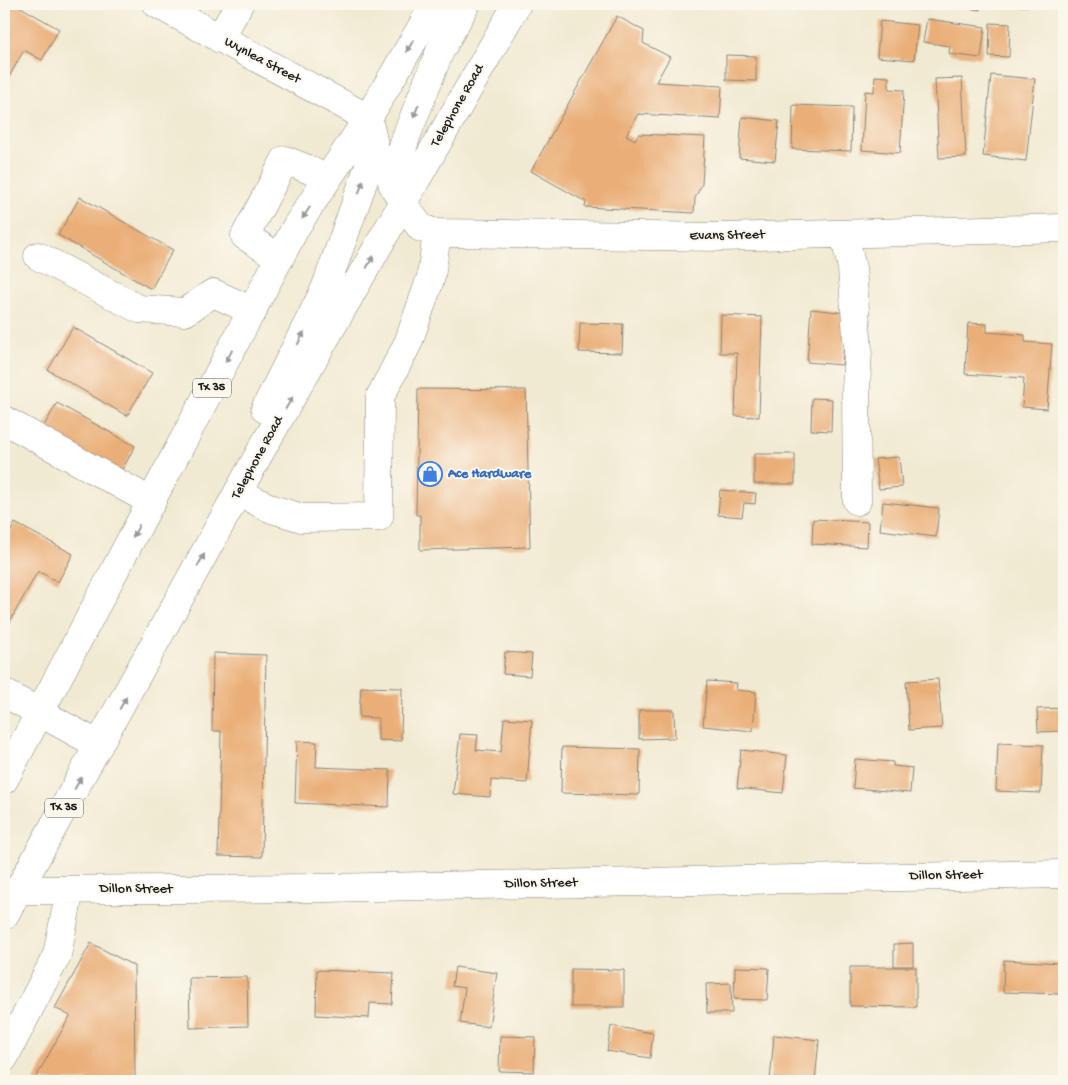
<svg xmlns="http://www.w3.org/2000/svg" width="1068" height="1085" viewBox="0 0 1068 1085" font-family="'Gochi Hand',sans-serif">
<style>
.building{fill:#eaaf78}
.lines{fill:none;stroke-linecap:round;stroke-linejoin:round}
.minor-casing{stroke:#868377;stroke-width:29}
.major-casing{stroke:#868377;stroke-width:29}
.minor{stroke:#fff;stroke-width:28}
.major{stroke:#fff;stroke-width:28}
.oneway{fill:#999}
.labels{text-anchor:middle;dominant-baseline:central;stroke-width:4;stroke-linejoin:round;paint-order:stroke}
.shield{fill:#fbf7ec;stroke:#5f5e5a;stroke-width:1}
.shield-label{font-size:12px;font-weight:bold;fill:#1c1c1c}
.street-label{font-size:14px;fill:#1c1c1c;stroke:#fbf7ec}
.shop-label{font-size:14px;font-weight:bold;fill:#366cbe;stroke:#fbf7ec;text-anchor:start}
</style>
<rect width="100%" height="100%" fill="#fbf7ec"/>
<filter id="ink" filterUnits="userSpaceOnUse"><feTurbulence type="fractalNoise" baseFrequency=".02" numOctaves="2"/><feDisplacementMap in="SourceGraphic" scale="10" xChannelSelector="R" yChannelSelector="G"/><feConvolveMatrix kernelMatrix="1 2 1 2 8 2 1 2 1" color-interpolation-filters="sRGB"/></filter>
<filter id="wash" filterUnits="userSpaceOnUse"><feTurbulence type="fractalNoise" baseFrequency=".0096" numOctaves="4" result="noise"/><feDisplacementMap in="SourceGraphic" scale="20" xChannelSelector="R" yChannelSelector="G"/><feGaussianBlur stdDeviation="1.12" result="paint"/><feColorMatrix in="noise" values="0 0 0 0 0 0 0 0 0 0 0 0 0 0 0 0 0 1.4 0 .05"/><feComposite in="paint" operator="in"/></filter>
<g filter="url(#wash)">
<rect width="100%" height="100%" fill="#f1ead2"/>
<g id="blocks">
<path class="building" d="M4,4H15L59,29L42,60L24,50L4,86Z
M941,4H981L980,10Z
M1020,4H1048V6H1020Z
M617,16L644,31L643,43L670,57L656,82L722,86L720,119L638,114L626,135L635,140L639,134L705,137L702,184L695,198L694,213L585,207L586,202L531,171Z
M927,19L985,27L981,58L949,54L950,46L923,42Z
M880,21L918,25L914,60L877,57Z
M990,23L1010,24L1009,57L989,56Z
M726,55L756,56V81L726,80Z
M991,75L1035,79L1026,161L983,156Z
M875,76L889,77V89L904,90L900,153L862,150L865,91L874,92Z
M962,78L966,157L939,158L935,79Z
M793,105L852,107L851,151L792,149Z
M742,117L779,121L775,161L739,158Z
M80,197L173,250L151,289L58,235Z
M811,309L847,313L842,365L807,362Z
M721,315L762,317L759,417L735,416L737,353H720Z
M580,323L623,324L622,353L579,352Z
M968,323L987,324V332L1025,335V342L1052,344L1047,409L1022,407L1024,378L965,374Z
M73,327L152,373L127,416L48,370Z
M418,389L526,390L530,547L420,550V515H416Z
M812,398L832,399L831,431L811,430Z
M57,403L135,446L119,476L40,433Z
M754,454H795V484H754Z
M899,457L902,487L879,489L875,459Z
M720,490L756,493L755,504L744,503L742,517L718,515Z
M883,502L939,508L936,537L880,530Z
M813,519L868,522L867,547L812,544Z
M15,523L73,554L58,582L38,571L4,632V544Z
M505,652L532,654L530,676L503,674Z
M213,653L266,655L262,857L218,856L221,731H212Z
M938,679L942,728L909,730L906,681Z
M707,681L737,683L736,690L756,692L753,731L703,726Z
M361,687L402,688L401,741L378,740V718L359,717Z
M1064,708V731L1038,732L1037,709Z
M639,710H674L675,738L639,739Z
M504,718L532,720L527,783L491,780L490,797L453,794L460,734L478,735L476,750L501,752Z
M297,741L317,742L316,767L390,770L389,807L295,803Z
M998,743L1043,745L1041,793L996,791Z
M562,747L640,749L639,795L561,793Z
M741,750L787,755L783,793L737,788Z
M855,759L893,762V766L912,768L910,793L853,788Z
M91,943L134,966L135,1081H34L70,1016L55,1008Z
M913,943V966H894V944Z
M1004,960L1061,963L1060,994L1003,992Z
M455,967L497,973L489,1027L460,1023L465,988L452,986Z
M735,967L769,968L767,1000L734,999Z
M850,967H916V1007L850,1006Z
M571,969L624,970V1007H571Z
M317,970L394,973L392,1004L370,1003L369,1018L316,1015Z
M247,977L248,1026L190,1028L189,978Z
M731,983L732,1013H707L706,984Z
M611,1026L653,1033L650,1058L607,1051Z
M774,1035L819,1040L815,1081H770Z
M500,1036L535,1037L534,1072L499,1071Z"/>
</g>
</g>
<g filter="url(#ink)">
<use href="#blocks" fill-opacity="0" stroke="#868377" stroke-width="1"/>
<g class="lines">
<defs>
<path id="minor" d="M157,4L368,118
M220,39L239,4
M403,204L421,228L437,233L721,237L1064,228
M844,234L852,268L858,350L856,389L857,501
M38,256L139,309L185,312L213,293L253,311
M280,258L245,236L285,160L310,170L327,180
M4,420L152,502
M238,492L272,509L302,518L379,517L380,397L408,343L431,277L437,233
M4,693L99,745
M18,890L324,888L1064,874
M4,1058L57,955L70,890"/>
<path id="major" d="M403,204L392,183L407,134L440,51L466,4
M265,409L325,289L375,149L368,118
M4,780L297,225L368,118L435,4
M4,916L263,447L517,4"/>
</defs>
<use href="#minor" class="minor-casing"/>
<use href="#major" class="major-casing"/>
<use href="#minor" class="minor"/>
<use href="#major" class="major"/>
</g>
<defs><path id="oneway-solid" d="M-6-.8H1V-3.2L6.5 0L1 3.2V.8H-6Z" transform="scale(1.25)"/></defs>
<g class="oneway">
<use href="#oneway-solid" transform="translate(410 46) rotate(121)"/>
<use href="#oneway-solid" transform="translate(416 111) rotate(112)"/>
<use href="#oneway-solid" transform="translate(361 187) rotate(-70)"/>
<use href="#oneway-solid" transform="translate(306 213) rotate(123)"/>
<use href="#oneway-solid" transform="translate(370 262) rotate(-60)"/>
<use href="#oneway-solid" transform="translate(301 338) rotate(-63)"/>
<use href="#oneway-solid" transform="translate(229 356) rotate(118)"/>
<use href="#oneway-solid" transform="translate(289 403) rotate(-60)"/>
<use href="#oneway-solid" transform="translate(136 531) rotate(118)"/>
<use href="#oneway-solid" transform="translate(201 560) rotate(-61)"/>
<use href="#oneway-solid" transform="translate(123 703) rotate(-61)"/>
<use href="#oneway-solid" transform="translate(78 783) rotate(-61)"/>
</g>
</g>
<defs>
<symbol id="shop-ring" viewBox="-11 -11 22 22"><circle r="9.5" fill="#fbf7ec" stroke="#3f7fe0" stroke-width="1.5"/><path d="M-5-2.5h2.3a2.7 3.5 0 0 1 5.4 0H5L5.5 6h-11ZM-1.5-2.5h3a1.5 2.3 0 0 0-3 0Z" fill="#3f7fe0"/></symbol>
</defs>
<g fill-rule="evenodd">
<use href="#shop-ring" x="416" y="460" width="28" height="28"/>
</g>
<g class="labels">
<g class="shield">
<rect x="193" y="378.5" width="38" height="19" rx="4"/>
<rect x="45" y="798.5" width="38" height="19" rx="4"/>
</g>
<g class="shield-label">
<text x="212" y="388">TX 35</text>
<text x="64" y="808">TX 35</text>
</g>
<g class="street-label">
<text transform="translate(262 61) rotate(28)">Wynlea Street</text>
<text transform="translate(458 106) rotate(-60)">Telephone Road</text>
<text transform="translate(727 236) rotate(-1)">Evans Street</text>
<text transform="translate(258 458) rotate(-61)">Telephone Road</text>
<text transform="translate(946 876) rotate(-1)">Dillon Street</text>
<text transform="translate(541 884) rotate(-1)">Dillon Street</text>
<text x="136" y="889">Dillon Street</text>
</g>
<g class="shop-label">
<text x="448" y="474">Ace Hardware</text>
</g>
</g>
<rect width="1068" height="1085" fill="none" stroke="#fbf7ec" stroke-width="20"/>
</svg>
